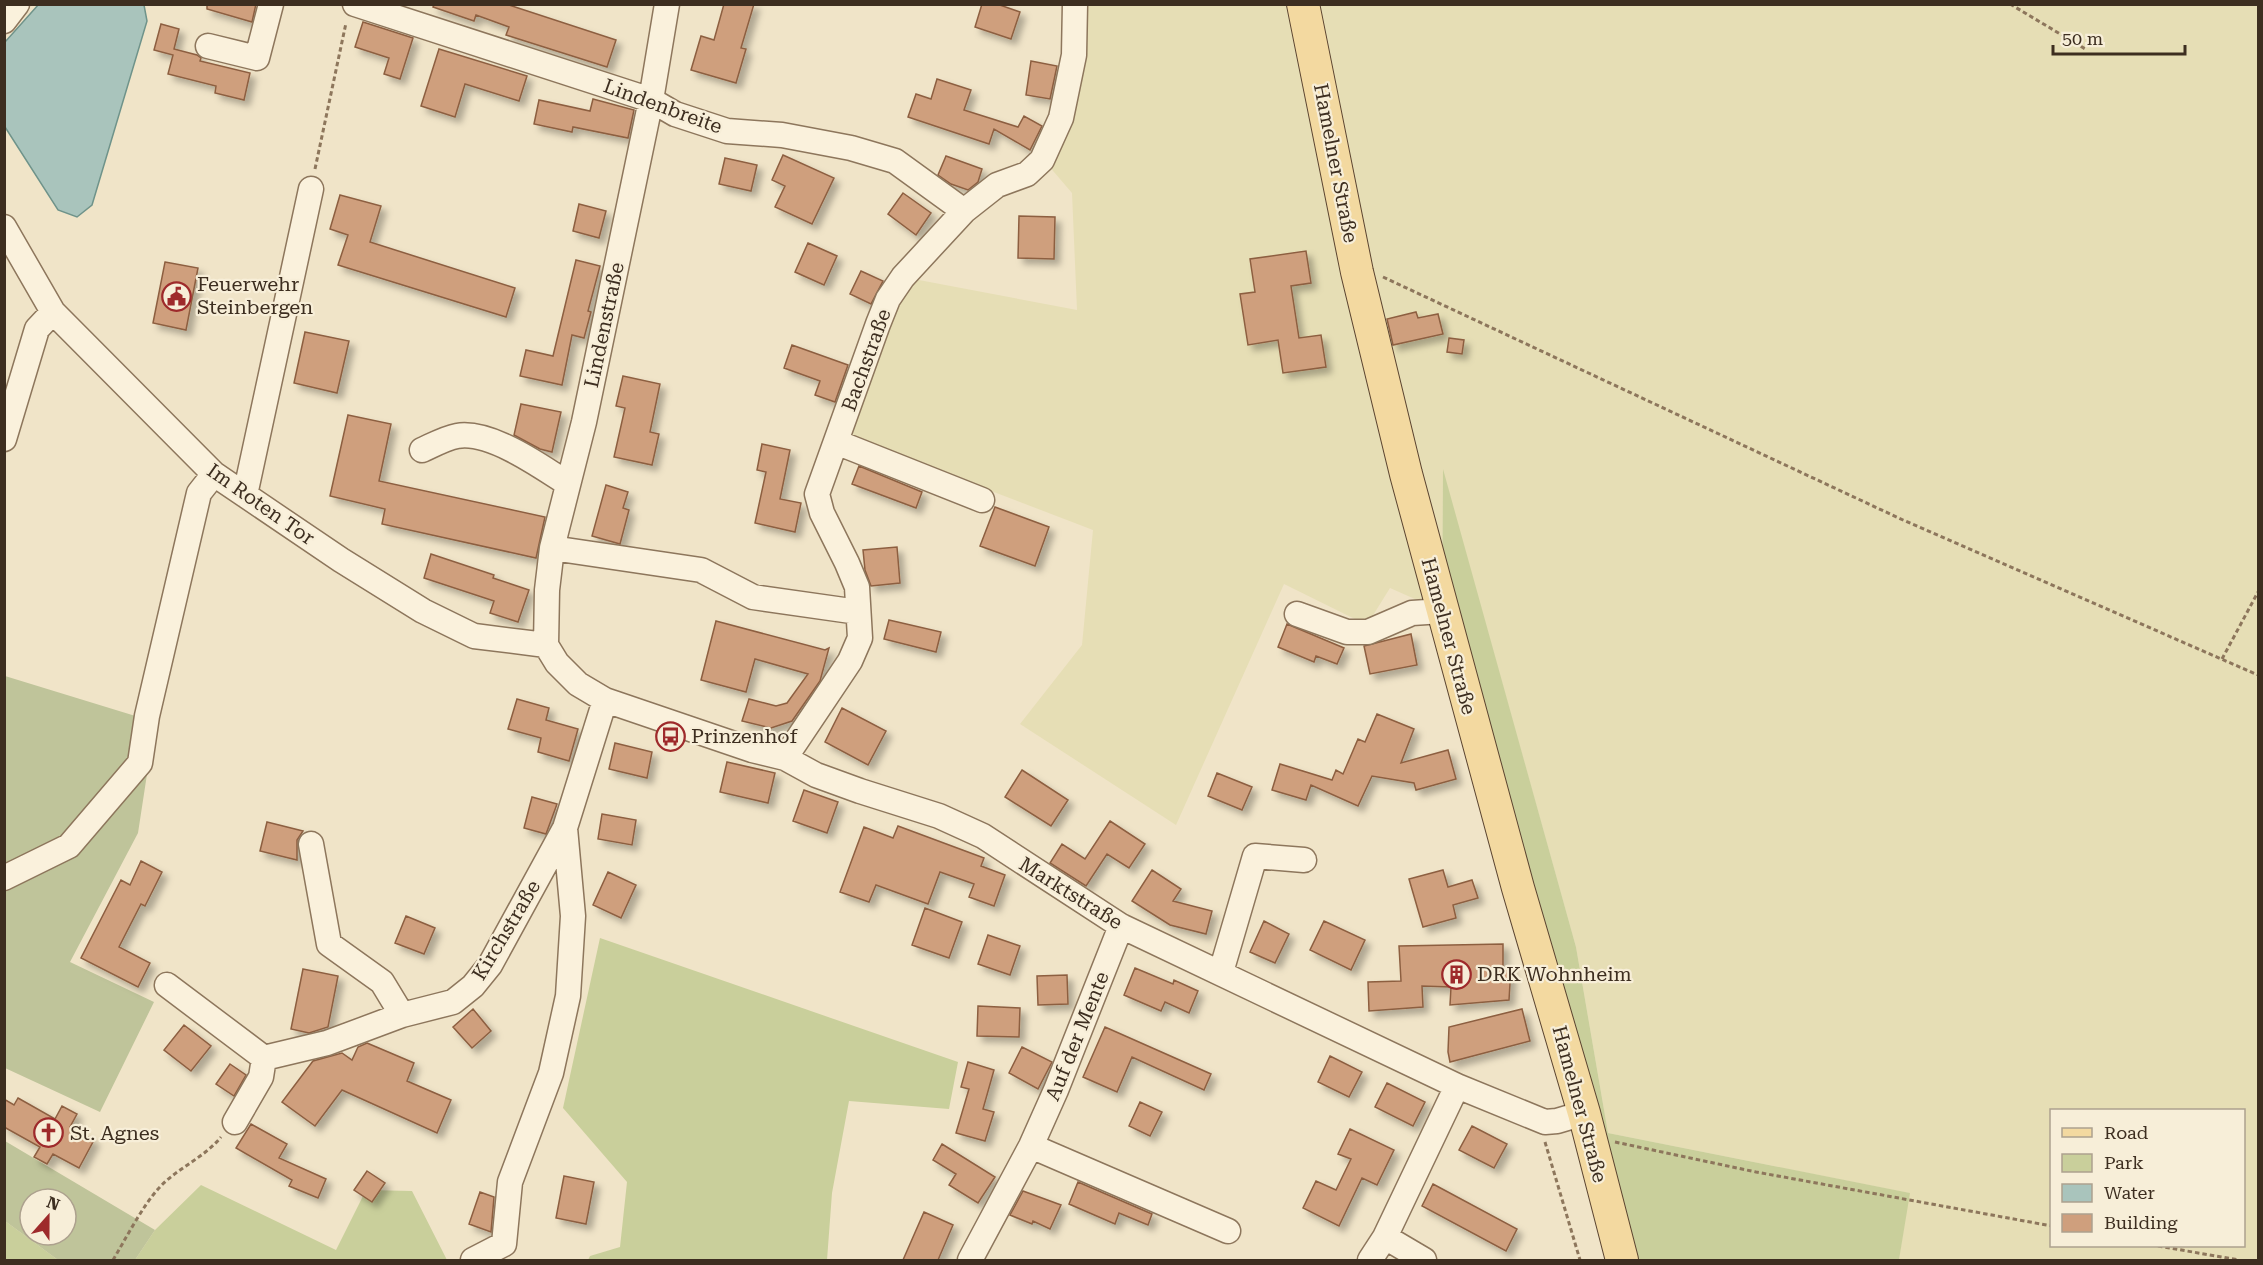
<svg xmlns="http://www.w3.org/2000/svg" width="2263" height="1265" viewBox="0 0 2263 1265" font-family="'Roboto Serif',serif">
<style>
.farmland{fill:#e6deb5;fill-rule:evenodd}
.green{fill:#c9cf9b}
.cemetery{fill:#bfc49a;fill-rule:evenodd}
.water{fill:#a9c4bc;stroke:#6f938a;stroke-width:1.5}
.building{fill:#cf9f7d;stroke:#8d5f41;stroke-width:1.5;filter:url(#shadow)}
.lines{fill:none;stroke-linecap:round;stroke-linejoin:round}
.minor-casing{stroke:#8d765c;stroke-width:27}
.major-casing{stroke:#5b4430;stroke-width:34}
.path{stroke:#8d765c;stroke-width:3;stroke-dasharray:4.5 3;stroke-linecap:butt}
.minor{stroke:#faf1dc;stroke-width:24}
.major{stroke:#f3d9a0;stroke-width:32}
.labels{text-anchor:middle;dominant-baseline:central;stroke-width:4.5;stroke-linejoin:round;paint-order:stroke}
.street-label{font-size:20px;fill:#3d2e20;stroke:#f7eed8}
.poi-label{font-size:20px;fill:#3d2e20;stroke:#f7eed8;text-anchor:start}
</style>
<defs>
<filter id="shadow"><feDropShadow dx="5.5" dy="5.5" stdDeviation="3" flood-color="#0004"/></filter>
</defs>
<rect width="100%" height="100%" fill="#f0e4c8"/>
<path class="farmland" d="M1075,5H2258V1260H1899L1909,1193L1608,1133L1576,947L1443,472L1442,611L1390,588L1367,625L1284,584L1176,825L1020,724L1082,645L1093,530L840,433L903,277L1077,310L1072,193L1048,165ZM2052,1110H2244V1246H2052Z"/>
<path class="green" d="M1443,469L1576,947L1608,1133L1910,1193L1899,1260H1622L1442,611Z
M600,938L958,1062L949,1109L849,1101L832,1193L827,1260H588L590,1256L620,1247L627,1182L563,1108Z
M201,1185L336,1250L366,1190L412,1191L447,1260H135L155,1230Z
M5,1221L58,1260H5Z"/>
<path class="cemetery" d="M5,676L155,722L138,833L70,962L154,1002L100,1112L5,1068Z
M5,1141L155,1230L135,1260H58L5,1221ZM30,1199H66V1235H30Z"/>
<path class="water" d="M39,4L144,5L147,21L92,205L77,217L58,210L5,127V42Z"/>
<path class="building" d="M207,4H256L252,22L207,9Z
M434,4H506L616,40L607,67L506,35L509,27L476,15L474,21L433,7Z
M724,4H754L741,48L746,49L736,83L691,70L701,36L714,40Z
M982,4H997L1020,12L1011,39L975,27Z
M363,22L413,38L400,79L384,74L389,58L355,47Z
M161,24L179,29L174,49L197,55L201,58L200,61L250,73L244,100L215,93L216,86L168,74L173,55L154,50Z
M439,49L527,76L519,101L465,84L455,117L421,106Z
M1031,61L1057,66L1050,99L1026,95Z
M937,79L971,90L964,110L1018,127L1024,116L1042,126L1030,150L994,129L989,144L908,117L916,94L931,99Z
M593,99L634,110L628,138L573,127L572,132L534,124L539,100L590,111Z
M783,155L834,178L812,224L775,207L785,186L772,180Z
M946,156L982,169L978,182L968,190L951,184L938,175Z
M725,158L757,165L751,191L719,184Z
M903,193L931,213L916,235L888,214Z
M340,195L381,206L370,242L515,288L506,317L338,265L348,235L330,229Z
M579,204L606,211L599,238L573,231Z
M1019,216L1055,217L1054,259L1018,258Z
M808,243L837,256L824,285L795,272Z
M1306,251L1311,283L1291,286L1299,338L1321,335L1326,367L1283,373L1278,340L1248,345L1240,294L1255,292L1250,259Z
M576,260L600,266L588,311L591,312L584,338L572,335L562,385L520,376L526,350L553,356Z
M165,262L198,268L186,330L153,323Z
M861,271L883,281L871,304L850,294Z
M1416,312L1418,318L1438,314L1443,334L1393,345L1387,319Z
M305,332L349,341L337,393L294,383Z
M1449,338L1464,340L1462,354L1447,352Z
M792,345L848,365L835,402L815,395L820,381L784,368Z
M623,376L660,384L650,432L659,434L652,465L614,457L625,408L616,406Z
M521,404L561,412L552,452L540,449L514,435Z
M348,415L391,424L379,481L545,517L536,558L382,524L385,509L330,496Z
M762,444L790,450L780,499L801,503L795,532L755,523L766,472L757,470Z
M859,466L922,492L916,508L852,484Z
M606,485L628,492L623,508L629,510L620,544L592,536Z
M995,507L1049,527L1035,566L980,546Z
M897,547L900,583L871,586L865,570L863,550Z
M431,554L494,575L493,578L529,590L518,622L490,613L494,601L424,578Z
M889,620L941,632L936,652L884,639Z
M716,621L825,650L829,648L820,681L792,721L771,728L742,721L749,699L776,706L787,703L808,674L755,659L746,692L701,680Z
M1287,624L1344,648L1337,664L1316,656L1314,662L1278,647Z
M1411,634L1417,665L1370,674L1364,646Z
M517,699L549,708L546,720L578,729L569,761L538,752L541,738L508,729Z
M842,708L886,731L868,765L825,742Z
M1377,714L1414,729L1401,763L1448,750L1456,779L1416,790L1414,783L1372,776L1358,806L1311,785L1306,800L1272,790L1280,764L1332,780L1336,770L1343,774L1358,739L1365,742Z
M615,743L652,752L647,778L609,769Z
M727,762L775,773L768,803L720,792Z
M1022,770L1068,800L1051,826L1005,797Z
M1217,773L1252,787L1242,810L1208,796Z
M804,790L838,802L827,833L793,821Z
M532,797L557,804L546,834L524,828Z
M602,814L636,820L632,845L598,839Z
M1110,821L1145,844L1129,868L1107,854L1086,886L1050,863L1062,844L1085,859Z
M267,822L303,831L297,840V860L260,851Z
M898,826L984,858L981,866L1005,875L994,906L969,897L974,884L940,872L928,904L876,885L869,902L840,892L864,827L893,838Z
M141,861L162,872L145,906L141,904L119,947L150,963L138,987L81,958L121,880L130,885Z
M1152,870L1181,889L1173,901L1212,911L1206,934L1170,925L1132,901Z
M1443,870L1448,887L1472,880L1478,898L1453,905L1456,918L1423,927L1409,879Z
M608,872L636,885L621,918L593,905Z
M925,908L962,922L949,958L912,945Z
M406,916L435,928L424,954L395,943Z
M1264,921L1289,934L1275,963L1250,952Z
M1324,921L1365,940L1351,970L1310,950Z
M988,935L1020,946L1010,975L978,964Z
M1503,944V968L1511,967L1509,1000L1450,1005L1451,987L1422,986L1423,1007L1369,1011L1368,982L1401,981L1399,946Z
M1135,968L1173,984L1174,980L1198,991L1189,1013L1165,1002L1161,1011L1124,995Z
M303,969L338,976L328,1027L309,1033L291,1029Z
M1067,975L1068,1004L1038,1005L1037,976Z
M978,1006L1020,1008L1019,1037L977,1036Z
M473,1009L491,1031L472,1048L453,1027Z
M1522,1009L1530,1041L1450,1062L1448,1052L1449,1027Z
M184,1025L211,1046L191,1071L164,1050Z
M1105,1027L1211,1074L1204,1090L1132,1057L1117,1092L1083,1077Z
M367,1043L414,1063L407,1081L451,1100L437,1133L342,1090L315,1126L282,1102L313,1061L342,1053L352,1060L358,1047Z
M1022,1047L1052,1062L1038,1089L1009,1073Z
M1330,1056L1362,1072L1349,1097L1318,1082Z
M968,1062L994,1070L983,1109L994,1112L985,1141L956,1133L969,1089L961,1087Z
M230,1064L246,1075L234,1096L216,1084Z
M1387,1083L1425,1102L1413,1126L1375,1107Z
M18,1098L55,1119L62,1106L77,1114L70,1127L94,1140L79,1168L53,1154L47,1164L34,1157L40,1147L4,1127V1099L14,1105Z
M1140,1102L1162,1112L1150,1136L1129,1126Z
M251,1124L287,1144L279,1158L326,1179L318,1198L289,1186L292,1180L236,1148Z
M1472,1126L1507,1144L1494,1168L1459,1150Z
M1350,1129L1394,1150L1377,1185L1362,1178L1339,1226L1303,1208L1316,1181L1336,1190L1351,1159L1338,1154Z
M942,1144L995,1177L978,1203L949,1185L956,1174L933,1160Z
M367,1171L385,1183L372,1202L354,1190Z
M564,1176L594,1182L586,1224L556,1218Z
M1078,1182L1152,1214L1148,1225L1119,1213L1115,1224L1069,1204Z
M1433,1184L1517,1229L1506,1251L1422,1206Z
M1023,1191L1061,1205L1050,1229L1033,1221L1032,1224L1010,1215Z
M480,1192L494,1197L491,1232L469,1224Z
M924,1212L953,1225L938,1260H903Z"/>
<g class="lines">
<defs>
<path id="minor" d="M355,4L651,100L675,114L727,131L782,135L851,148L895,161L964,211
M4,21L17,4
M208,46L257,58L271,4
M4,227L53,312L214,474L341,560L423,611L474,636L546,645
M4,439L37,329L53,312
M836,442L982,500
M422,450C433,445 446,438 457,436C490,430 542,467 568,484
M245,495L311,189
M552,548L701,570L753,597L858,612
M1297,614L1347,632H1368L1412,613L1442,611
M546,645L557,663L578,684L605,700L752,750L785,758L816,775L860,791L939,816L983,836L1121,926L1457,1086L1545,1122L1557,1121L1584,1113
M546,645L547,590L552,548L584,422L651,100L667,4
M785,758L850,661L860,638L857,587L847,563L822,513L817,494L878,324L888,299L903,277L964,211L997,185L1027,174L1042,160L1061,118L1074,55L1075,4
M311,844L329,944L382,982L402,1015
M4,878L69,846L140,763L147,716L199,493L214,474
M1221,972L1255,856L1304,860
M167,985L264,1058
M235,1122L261,1077L264,1058L327,1043L402,1015L453,1002L473,986L490,965L565,828L605,700
M1031,1146L1228,1231
M1385,1237L1424,1260
M473,1260L504,1244L510,1182L551,1073L568,996L573,916L565,828
M970,1260L1031,1146L1056,1090L1121,926
M1370,1260L1385,1237L1457,1086"/>
<path id="major" d="M1303,4L1357,272L1406,474L1518,888L1584,1113L1622,1260"/>
</defs>
<use href="#minor" class="minor-casing"/>
<use href="#major" class="major-casing"/>
<path class="path" d="M2010,4L2087,50
M315,169L346,23
M1383,277L1903,520L2258,675
M2222,659L2258,592
M1545,1142L1580,1260
M1615,1142L1756,1172L2052,1226
M2158,1246L2239,1260
M113,1260C125,1240 143,1205 159,1188C177,1168 204,1158 221,1137"/>
<use href="#minor" class="minor"/>
<use href="#major" class="major"/>
</g>
<defs>
<symbol id="civic-ring" viewBox="-11 -11 22 22"><circle r="9.5" fill="#f7eed8" stroke="#9e2a2b" stroke-width="1.5"/><path d="M-.6-6.5H3V-4.5H.6V-3L4-1V1h2V6H-6V1h2V-1L-.6-3ZM-1.2 2.5V6h2.4V2.5Z" fill="#9e2a2b"/></symbol>
<symbol id="bus-ring" viewBox="-11 -11 22 22"><circle r="9.5" fill="#f7eed8" stroke="#9e2a2b" stroke-width="1.5"/><path d="M-5-6H5V4H4V6H2V4H-2V6H-4V4H-5ZM-3.5-4V0h7V-4ZM-3.5 1.2v1.5H-2V1.2ZM2 1.2v1.5H3.5V1.2Z" fill="#9e2a2b"/></symbol>
<symbol id="building-ring" viewBox="-11 -11 22 22"><circle r="9.5" fill="#f7eed8" stroke="#9e2a2b" stroke-width="1.5"/><path d="M-4-6H4V6H1V3H-1V6H-4ZM-2.5-4.3h1.7v1.8h-1.7ZM.8-4.3h1.7v1.8H.8ZM-2.5-1h1.7V.8h-1.7ZM.8-1h1.7V.8H.8Z" fill="#9e2a2b"/></symbol>
<symbol id="church-ring" viewBox="-11 -11 22 22"><circle r="9.5" fill="#f7eed8" stroke="#9e2a2b" stroke-width="1.5"/><path d="M-1.2-6h2.4v3.5h3.3v2.4h-3.3V6h-2.4V-.1h-3.3v-2.4h3.3Z" fill="#9e2a2b"/></symbol>
</defs>
<g fill-rule="evenodd">
<use href="#civic-ring" x="160" y="280" width="33" height="33"/>
<use href="#bus-ring" x="654" y="720" width="33" height="33"/>
<use href="#building-ring" x="1440" y="958" width="33" height="33"/>
<use href="#church-ring" x="32" y="1116" width="33" height="33"/>
</g>
<g class="labels">
<g class="street-label">
<text transform="translate(663 106) rotate(20)">Lindenbreite</text>
<text transform="translate(1336 163) rotate(79)">Hamelner Straße</text>
<text transform="translate(604 325) rotate(-78)">Lindenstraße</text>
<text transform="translate(866 360) rotate(-70)">Bachstraße</text>
<text transform="translate(261 504) rotate(35)">Im Roten Tor</text>
<text transform="translate(1449 636) rotate(75)">Hamelner Straße</text>
<text transform="translate(1071 893) rotate(32)">Marktstraße</text>
<text transform="translate(506 930) rotate(-59)">Kirchstraße</text>
<text transform="translate(1077 1036) rotate(-68)">Auf der Mente</text>
<text transform="translate(1580 1104) rotate(75)">Hamelner Straße</text>
</g>
<g class="poi-label">
<text x="197" y="284">Feuerwehr<tspan x="197" dy="23">Steinbergen</tspan></text>
<text x="691" y="736">Prinzenhof</text>
<text x="1477" y="974">DRK Wohnheim</text>
<text x="70" y="1133">St. Agnes</text>
</g>
</g>
<rect width="2263" height="1265" fill="none" stroke="#3d2e20" stroke-width="12"/>
<rect x="2050" y="1109" width="195" height="138" fill="#f7eed8" stroke="#ada18e" stroke-width="1.5"/>
<rect x="2062" y="1128" width="30" height="9" fill="#f3d9a0" stroke="#ada18e" stroke-width="1.5"/>
<text x="2104" y="1139" font-size="18" fill="#3d2e20">Road</text>
<rect x="2062" y="1154" width="30" height="18" fill="#c9cf9b" stroke="#ada18e" stroke-width="1.5"/>
<text x="2104" y="1169" font-size="18" fill="#3d2e20">Park</text>
<rect x="2062" y="1184" width="30" height="18" fill="#a9c4bc" stroke="#ada18e" stroke-width="1.5"/>
<text x="2104" y="1199" font-size="18" fill="#3d2e20">Water</text>
<rect x="2062" y="1214" width="30" height="18" fill="#cf9f7d" stroke="#ada18e" stroke-width="1.5"/>
<text x="2104" y="1229" font-size="18" fill="#3d2e20">Building</text>
<g transform="translate(48 1217) rotate(21)"><circle r="28" fill="#f7eed8" stroke="#ada18e" stroke-width="1.5"/>
<path d="M0-4.5L10 22L0 15L-10 22Z" fill="#9e2a2b"/>
<text y="-9" font-size="16" font-weight="bold" text-anchor="middle" fill="#3d2e20">N</text>
</g>
<path d="M2053 45v9h132v-9" fill="none" stroke="#3d2e20" stroke-width="3"/>
<text x="2062" y="45" font-size="18" fill="#3d2e20" stroke="#f7eed8" stroke-width="4.5" paint-order="stroke">50 m</text>
</svg>
